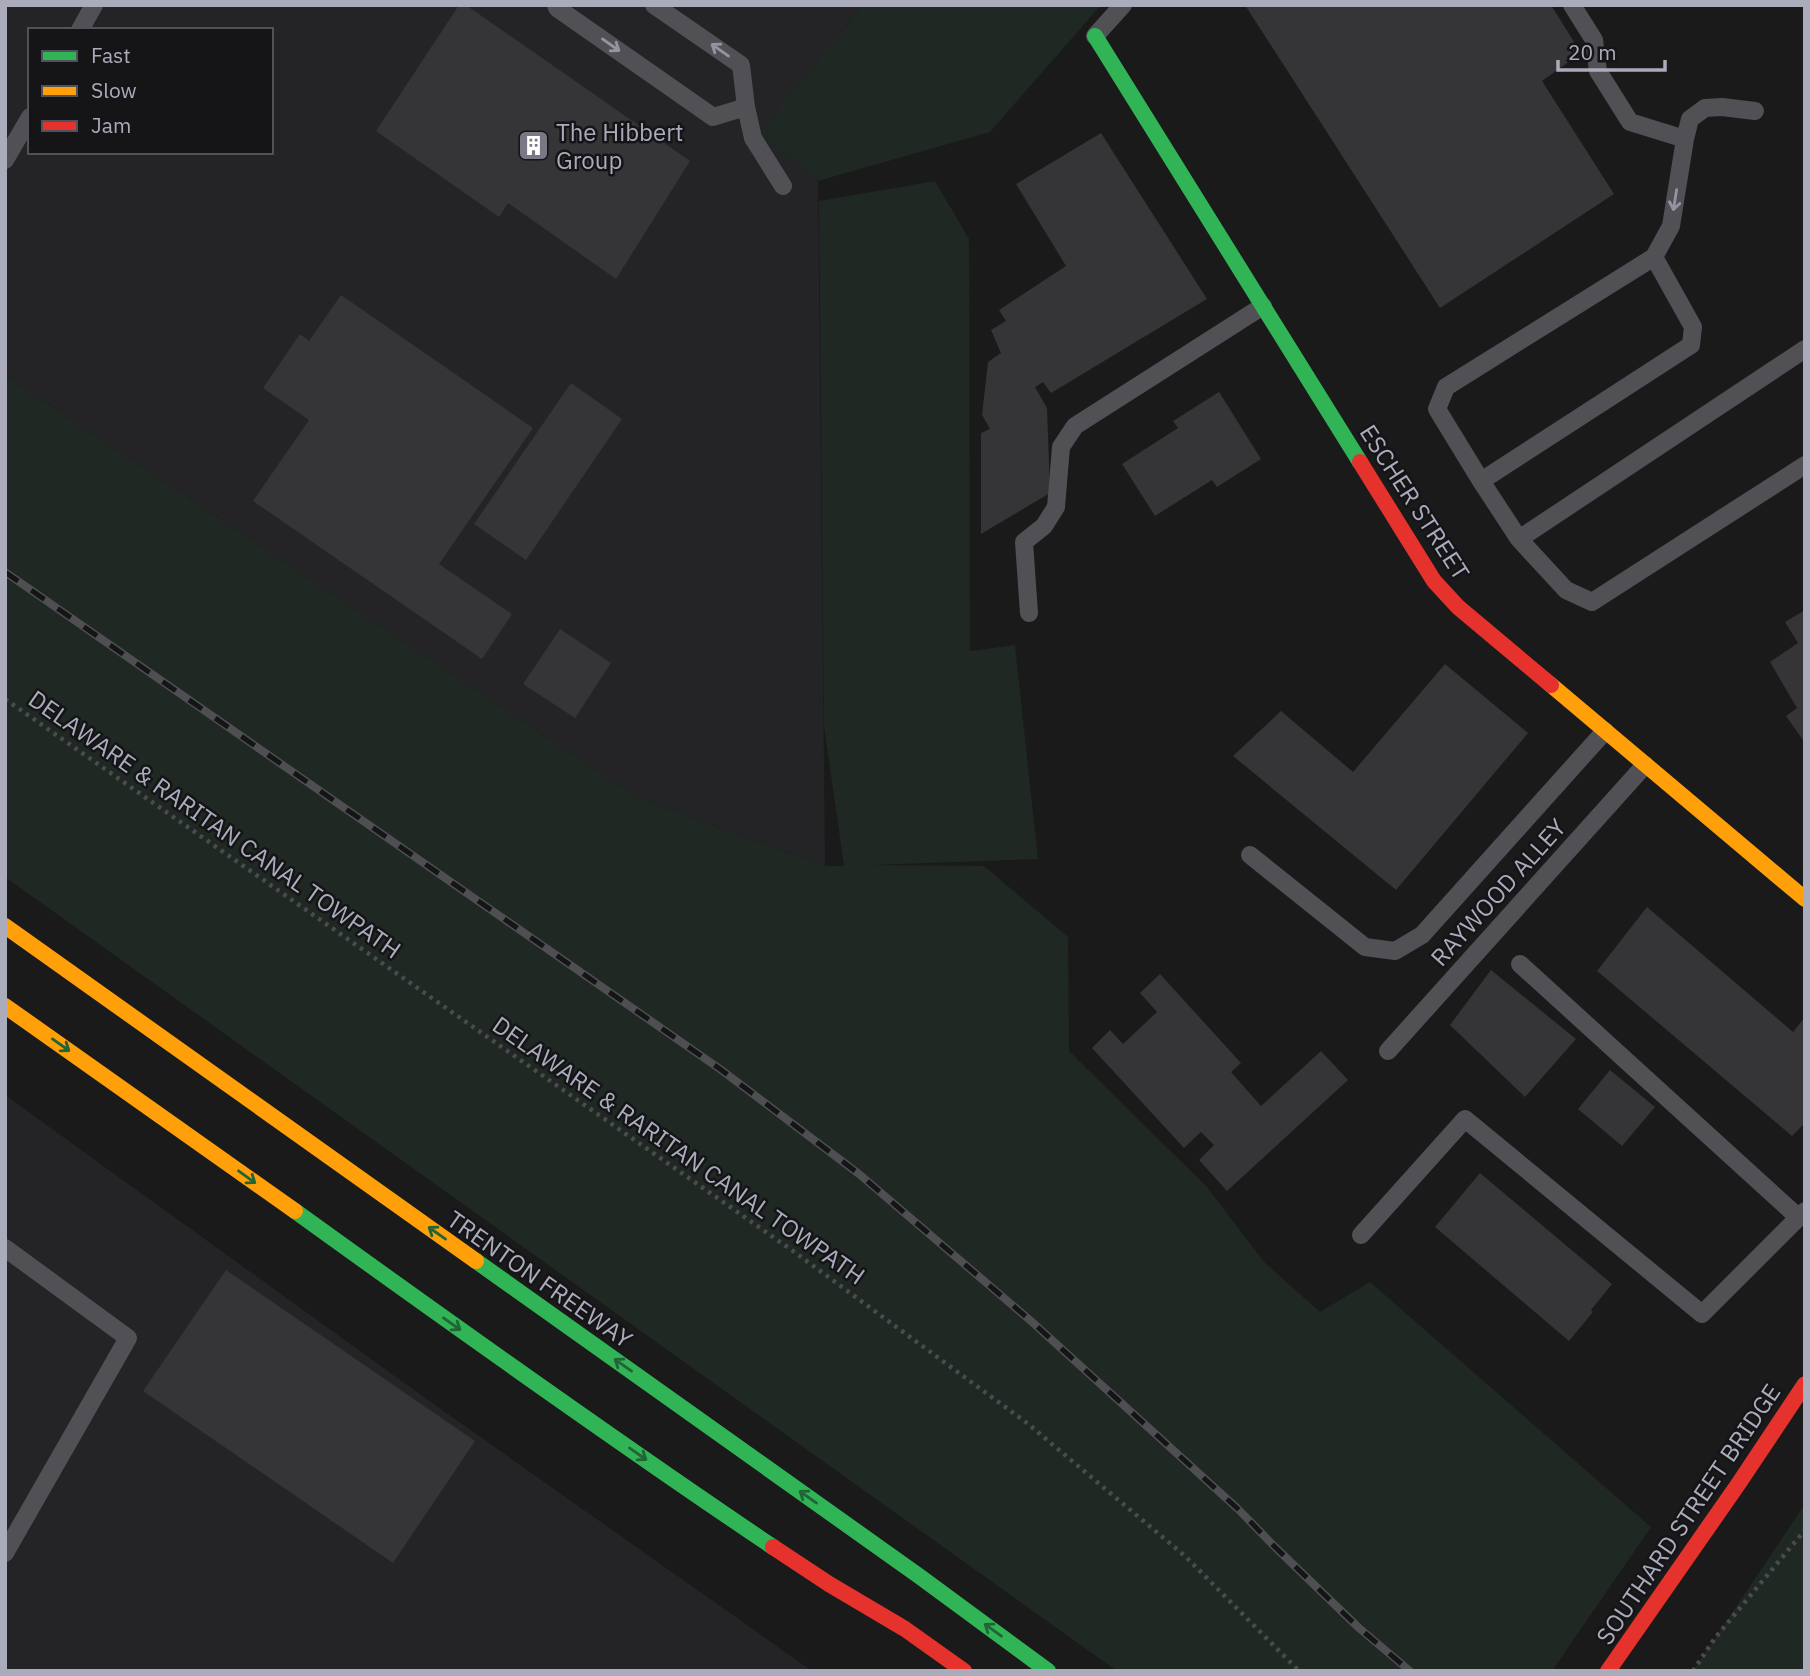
<svg xmlns="http://www.w3.org/2000/svg" width="1810" height="1676" viewBox="0 0 1810 1676" font-family="'IBM Plex Sans',sans-serif">
<style>
.built{fill:#242427;fill-rule:evenodd}
.green{fill:#1f2822}
.building{fill:#353537}
.lines{fill:none;stroke-linecap:round;stroke-linejoin:round}
.path{stroke:#4b4b4f;stroke-width:4.5;stroke-dasharray:3.5 5;stroke-linecap:butt}
.lane{stroke:#505055;stroke-width:18}
.fast{stroke:#30b455;stroke-width:16}
.slow{stroke:#ff9f0a;stroke-width:16}
.jam{stroke:#e5322d;stroke-width:16}
.rail-casing{stroke:#4f4f53;stroke-width:8}
.rail{stroke:#151417;stroke-width:5;stroke-dasharray:16;stroke-linecap:butt}
.oneway{stroke:#9495a2}
.oneway2{stroke:#226436}
.labels{text-anchor:middle;dominant-baseline:central;stroke-width:5;stroke-linejoin:round;paint-order:stroke}
.poi-label{font-size:24px;fill:#aaacbc;stroke:#151417;text-anchor:start}
.street-label{font-size:24px;fill:#aaacbc;stroke:#151417}
</style>
<rect width="100%" height="100%" fill="#1a1a1b"/>
<path class="built" d="M5,5H863L760,133L818,181L825,866L639,798L5,375ZM30,30H271V152H30Z
M5,1095L421,1395L812,1671H5Z"/>
<path class="green" d="M863,5H1101L990,132L818,181L759,133Z
M935,181L969,239L970,651L1015,645L1038,859L873,865L984,866L1068,937L1069,1051L1207,1187L1264,1262L1320,1312L1370,1282L1651,1527L1552,1671H1117L5,877V375L639,798L825,866H844L824,726L819,201Z
M1805,1504V1671H1693Z"/>
<path class="building" d="M459,5H466L690,161L616,279L508,203L499,217L376,131Z
M1245,5H1551L1581,53L1542,81L1614,194L1440,308Z
M1101,133L1207,299L1051,393L1043,382L1035,387L1047,408L1050,493L981,534V433L990,429L982,415L988,362L1001,353L991,330L1006,321L999,310L1066,266L1016,184Z
M341,295L533,428L439,564L512,614L482,659L253,501L309,420L263,388L300,334L309,341Z
M571,383L622,419L526,560L474,524Z
M1219,392L1261,459L1217,487L1212,480L1155,516L1122,464L1178,428L1173,421Z
M1805,610V743L1786,716L1797,708L1770,662L1798,643L1785,622Z
M560,629L611,663L575,718L523,684Z
M1445,664L1528,733L1396,890L1233,756L1281,711L1353,772Z
M1647,907L1793,1032L1805,1017V1123L1792,1136L1597,971Z
M1491,970L1576,1039L1525,1097L1450,1025Z
M1160,974L1241,1063L1231,1072L1261,1106L1321,1051L1348,1080L1227,1191L1199,1160L1214,1145L1201,1132L1184,1148L1092,1048L1110,1030L1123,1044L1157,1012L1140,993Z
M1610,1070L1655,1107L1622,1146L1578,1109Z
M1480,1173L1612,1284L1591,1310L1593,1312L1569,1341L1435,1227Z
M226,1270L475,1441L393,1563L143,1391Z"/>
<g class="lines">
<path class="path" d="M5,699L793,1251L1027,1423L1185,1556L1299,1671
M1693,1671L1715,1638L1805,1530"/>
<path class="lane" d="M556,5L557,8L713,117L746,107
M654,5L741,65L746,107L753,138L783,186
M1572,5L1594,40L1598,71L1630,122L1685,139
M80,30L94,5
M1095,36L1123,5
M1755,111L1722,107L1705,108L1690,119L1685,139L1671,226L1654,257L1446,387L1437,409L1481,481L1519,539L1566,590L1592,602L1805,465
M5,160L30,117
M1481,481L1691,345L1693,327L1654,257
M1519,539L1805,349
M1029,613L1024,542L1044,526L1056,507L1061,447L1075,426L1263,306
M1250,855L1365,947L1395,951L1422,935L1605,731
M1520,964L1798,1217
M1388,1051L1645,765
M1361,1235L1465,1119L1702,1314L1805,1211
M5,1248L128,1338L5,1553"/>
<path class="fast" d="M1095,36L1360,462
M295,1211C453,1325 611,1438 773,1547
M476,1261L919,1576L1048,1671"/>
<path class="slow" d="M1551,685L1805,899
M5,926L476,1261
M5,1006L295,1211"/>
<path class="jam" d="M1360,462L1434,581L1458,607L1551,685
M773,1547L829,1584L905,1629L964,1671
M1608,1671L1739,1483L1805,1384"/>
<defs>
<path id="rail" d="M5,572L720,1069L859,1174L1031,1321L1238,1509L1275,1547L1359,1628L1410,1671"/>
</defs>
<use href="#rail" class="rail-casing"/>
<use href="#rail" class="rail"/>
</g>
<defs><path id="oneway-shaft" d="M-6 0H5M1.5-3L5.5 0L1.5 3" fill="none" stroke-width="1.6" stroke-linecap="round" stroke-linejoin="round" transform="scale(1.75)"/></defs>
<g class="oneway">
<use href="#oneway-shaft" transform="translate(611 45) rotate(35)"/>
<use href="#oneway-shaft" transform="translate(720 50) rotate(-145)"/>
<use href="#oneway-shaft" transform="translate(1675 200) rotate(99)"/>
</g>
<g class="oneway2">
<use href="#oneway-shaft" transform="translate(61 1045) rotate(35)"/>
<use href="#oneway-shaft" transform="translate(247 1177) rotate(36)"/>
<use href="#oneway-shaft" transform="translate(437 1233) rotate(-145)"/>
<use href="#oneway-shaft" transform="translate(452 1324) rotate(35)"/>
<use href="#oneway-shaft" transform="translate(623 1365) rotate(-145)"/>
<use href="#oneway-shaft" transform="translate(638 1454) rotate(35)"/>
<use href="#oneway-shaft" transform="translate(808 1497) rotate(-145)"/>
<use href="#oneway-shaft" transform="translate(993 1630) rotate(-144)"/>
</g>
<defs>
<symbol id="building-square" viewBox="-11 -11 22 22"><rect x="-9" y="-9" width="18" height="18" rx="4" fill="#787984" stroke="#151417"/><path d="M-4-6H4V6H1V3H-1V6H-4ZM-2.5-4.3h1.7v1.8h-1.7ZM.8-4.3h1.7v1.8H.8ZM-2.5-1h1.7V.8h-1.7ZM.8-1h1.7V.8H.8Z" fill="#fff"/></symbol>
</defs>
<g fill-rule="evenodd">
<use href="#building-square" x="516" y="128" width="35" height="35"/>
</g>
<g class="labels">
<g class="poi-label">
<text x="556" y="132">The Hibbert<tspan x="556" dy="28">Group</tspan></text>
</g>
<g class="street-label">
<text transform="translate(1415 502) rotate(57)">ESCHER STREET</text>
<text transform="translate(215 824) rotate(35)">DELAWARE &amp; RARITAN CANAL TOWPATH</text>
<text transform="translate(1498 892) rotate(-48)">RAYWOOD ALLEY</text>
<text transform="translate(679 1150) rotate(35)">DELAWARE &amp; RARITAN CANAL TOWPATH</text>
<text transform="translate(540 1279) rotate(35)">TRENTON FREEWAY</text>
<text transform="translate(1688 1514) rotate(-56)">SOUTHARD STREET BRIDGE</text>
</g>
</g>
<rect width="1810" height="1676" fill="none" stroke="#aaacbc" stroke-width="14"/>
<rect x="28" y="28" width="245" height="126" fill="#151417" stroke="#515159" stroke-width="2"/>
<rect x="42" y="51" width="35" height="10" fill="#30b455" stroke="#515159" stroke-width="2"/>
<text x="91" y="63" font-size="21" fill="#aaacbc">Fast</text>
<rect x="42" y="86" width="35" height="10" fill="#ff9f0a" stroke="#515159" stroke-width="2"/>
<text x="91" y="98" font-size="21" fill="#aaacbc">Slow</text>
<rect x="42" y="121" width="35" height="10" fill="#e5322d" stroke="#515159" stroke-width="2"/>
<text x="91" y="133" font-size="21" fill="#aaacbc">Jam</text>
<path d="M1558 60v10h107v-10" fill="none" stroke="#aaacbc" stroke-width="3.5"/>
<text x="1568" y="60" font-size="21" fill="#aaacbc" stroke="#151417" stroke-width="5" paint-order="stroke">20 m</text>
</svg>
